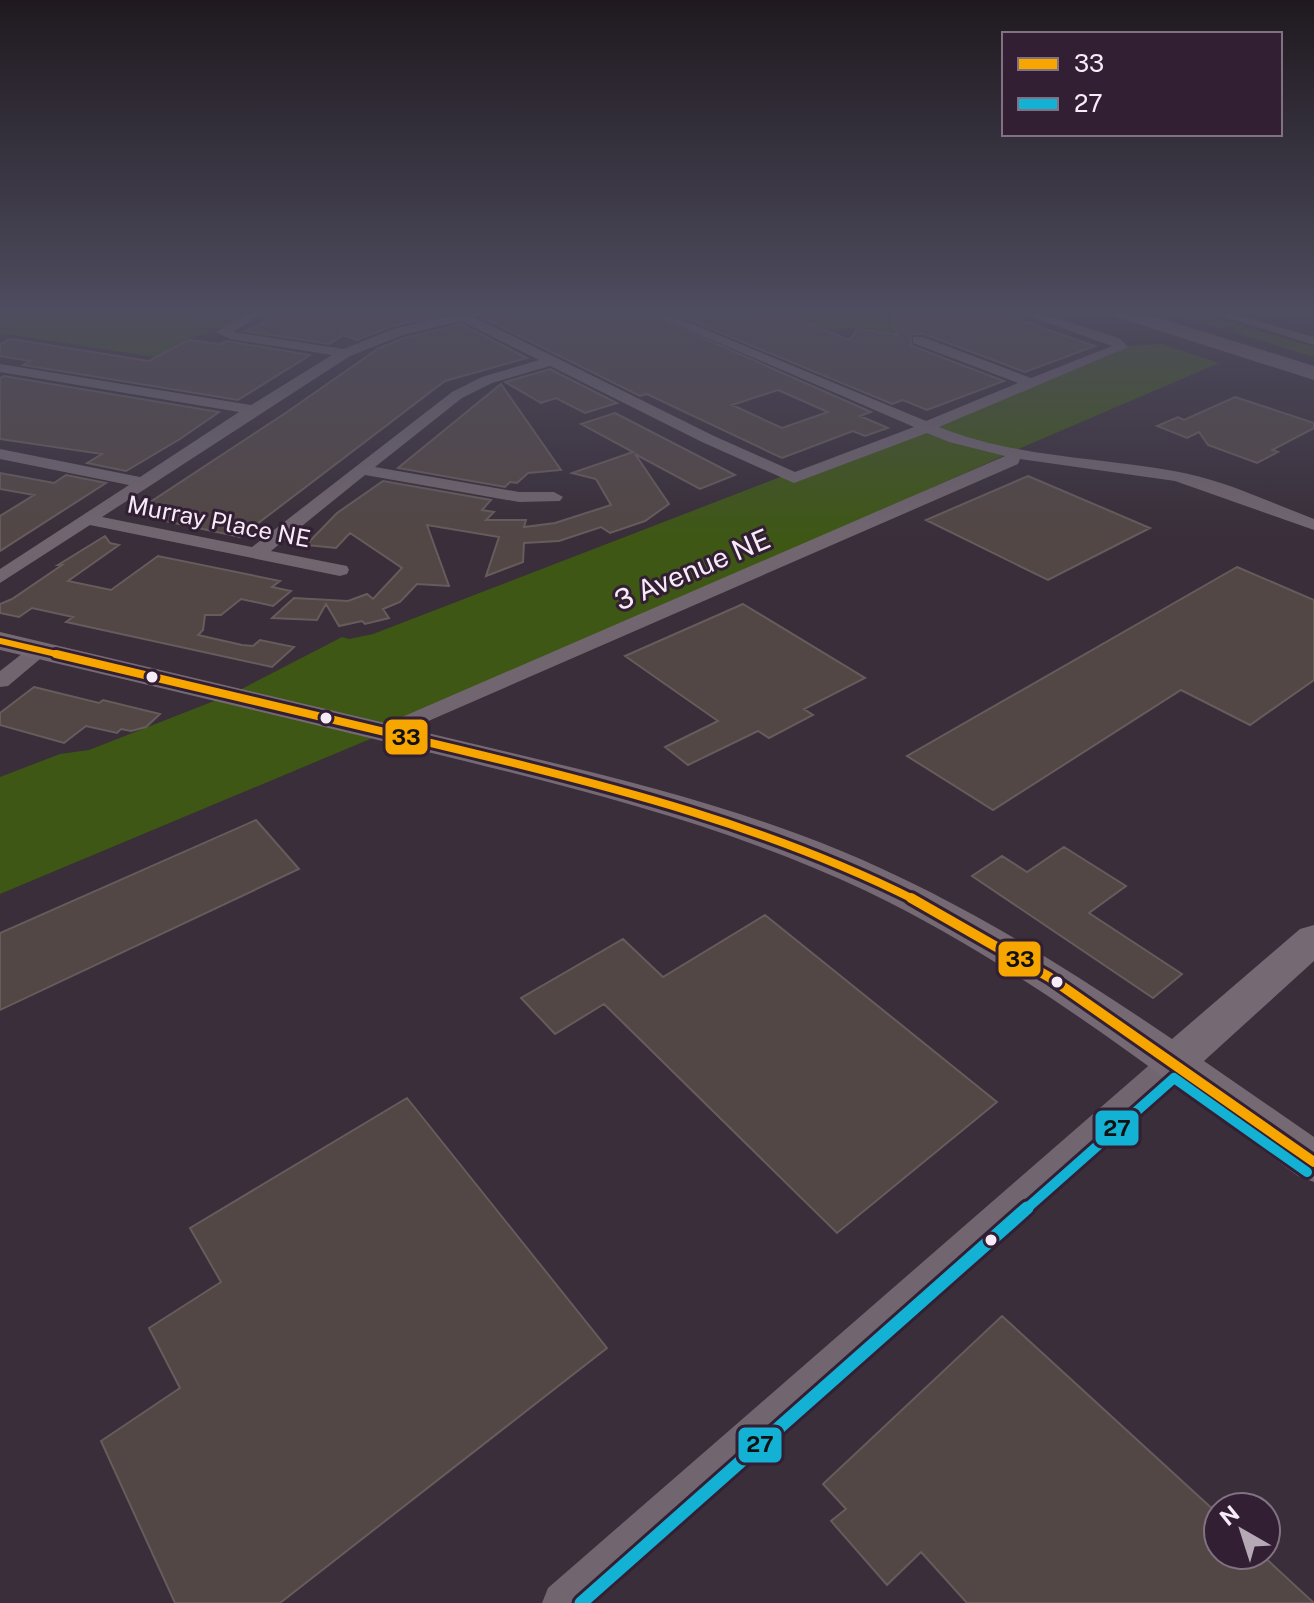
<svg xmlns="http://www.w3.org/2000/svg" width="1314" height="1603" viewBox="0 0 1314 1603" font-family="'Public Sans',sans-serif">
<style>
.green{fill:#3e5715}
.building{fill:#524745;stroke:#665c5c;stroke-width:2;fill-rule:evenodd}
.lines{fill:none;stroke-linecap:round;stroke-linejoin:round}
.street{fill:#716670;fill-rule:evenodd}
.secondary{fill:#756974;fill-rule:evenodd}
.primary{fill:#746672;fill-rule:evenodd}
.bus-1-far2-casing{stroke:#321f34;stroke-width:11}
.bus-1-far1-casing{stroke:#321f34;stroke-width:14}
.bus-1-casing{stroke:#321f34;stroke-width:16}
.bus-2-far1-casing{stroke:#321f34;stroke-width:16}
.bus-2-casing{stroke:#321f34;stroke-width:19}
.bus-1-far2{stroke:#f7a600;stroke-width:6}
.bus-1-far1{stroke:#f7a600;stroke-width:8}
.bus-1{stroke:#f7a600;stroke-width:10}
.bus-2-far1{stroke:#13b2d5;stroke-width:10}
.bus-2{stroke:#13b2d5;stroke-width:13}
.bus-dot{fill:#f7ebf8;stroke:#321f34;stroke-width:3}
.labels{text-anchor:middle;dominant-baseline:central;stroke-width:6;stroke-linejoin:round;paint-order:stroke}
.far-street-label{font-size:24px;fill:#f7ebf8;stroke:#321f34}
.street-label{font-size:28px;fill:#f7ebf8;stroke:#321f34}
.line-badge{stroke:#321f34;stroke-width:3}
.pale-badge-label{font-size:22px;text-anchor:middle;font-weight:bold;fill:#111}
</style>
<rect width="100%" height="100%" fill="#392e39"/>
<path class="green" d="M12,313H178L240,321L196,336L155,357L0,333V315Z
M796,313H893L883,317L903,332L895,335L849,327L816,337L772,319Z
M1173,313H1200L1314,347V357Z
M1162,344L1219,363L1023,447L387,732L0,894V777L60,754L89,750L232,694L342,637L349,639L373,634L783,476L794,478L1121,347Z"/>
<path class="building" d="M286,313H449L392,326L357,340L343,335L329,344L245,331Z
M485,313H647L871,412L860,416L888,428L865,436L853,431L782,458L647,394L640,396L481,317ZM778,390L828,412L782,428L732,405Z
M673,313H783L849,340L858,329L898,335L891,317H897L898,313H999L1095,346L1025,372L924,334H913L910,337L912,346L1004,381L927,410L903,400L892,404Z
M461,324L527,358L445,381L240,537L132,514L287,412L379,348L404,338Z
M11,339L149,361L189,340L220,344L227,341L310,355L238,400L23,365L30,361L0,356V344Z
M550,369L617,403L585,413L556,398L541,403L505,382Z
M4,376L219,412L180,439L126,471L87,463L102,454L0,439V378Z
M501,384L561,470L528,473L517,483L510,482L505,487L398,468Z
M1235,397L1314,423V428L1272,450L1278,452L1257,463L1208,445L1199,432L1187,438L1157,426L1178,417L1184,420Z
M615,413L735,475L700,489L635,454L669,504L645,521L610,533L601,527L559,541L524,543L523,562L486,576L499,537L427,525L449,586L417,584L400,602L383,609L389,618L365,624L362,621L339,626L326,604L317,620L272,618L294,598L348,601L367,594L373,599L402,568L350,533L336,548L306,545L337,513L383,481L491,500L482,510L494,512L486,520H526L524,527L555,523L611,505L596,479L572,473L633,452L581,424Z
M0,473L54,483L66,475L106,483L0,551V516L34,495L0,489Z
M1028,476L1150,528L1048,580L926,520Z
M105,536L110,543L119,545L68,581L111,590L158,556L280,581L272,587L291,591L273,606L241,599L221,615H205L203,630L198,635L242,645L253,646L260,640L294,647L272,667L66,622L73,617L32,608L19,617L0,613V604L12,599L62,565H58Z
M1237,567L1314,600V680L1250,725L1181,690L993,810L907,756Z
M743,604L865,678L804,709L813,715L769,738L758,731L688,765L665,747L718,721L625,656Z
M34,687L99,703L103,700L160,714L146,727L131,731L121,729L117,733L86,726L64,743L0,725V713Z
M256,820L299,869L0,1010V933Z
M1064,847L1126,886L1089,913L1182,974L1153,998L972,876L1002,856L1027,872Z
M765,915L997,1102L837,1233L604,1004L555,1034L521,998L623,939L663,977Z
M407,1098L607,1348L280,1603H175L101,1441L180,1388L149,1328L221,1282L190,1228Z
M1002,1316L1218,1514V1555H1262L1314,1603H967L921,1552L887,1585L831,1521L846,1509L823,1484Z"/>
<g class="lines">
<path class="street" d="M248,313H263L233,332L344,349L393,329L460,313H482L474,317L714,436L795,472L914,427L650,313H666L926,421L1018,383L913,343V337H923L1031,378L1112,346L1021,313H1039L1119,338L1128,347L939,427C1013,457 1096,457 1174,471C1222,479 1269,502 1314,519V530L1175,481L1020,459L1018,464L387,739L379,737L376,732L379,727L1005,456L949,442L927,433L794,483L702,442L550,366L492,383L462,398L375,467L519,492H554L563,497L560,501L519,502L365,475L271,551L347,566L349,570L347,574L340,576L90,525L0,583V569L129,485L0,459V449L140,477L239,412L0,372V364L251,405L332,355L230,339L216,332ZM461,321L539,360L482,377L452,392L252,547L102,517L350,356L403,335Z
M1213,313H1231L1314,337V345Z
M39,644L46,646L49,650L46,654L8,686L0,687V671L32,646Z
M1173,1051L1184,1054L1188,1063L1184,1072L595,1603H542L548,1588L1162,1054Z"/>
<path class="secondary" d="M0,632C151,668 302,703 453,739C583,770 715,799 839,850C958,899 1066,967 1172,1039L1300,929L1314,925V961L1204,1061L1314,1137V1182L1298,1176C1158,1074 1021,965 864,890C730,827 587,791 444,756C296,720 148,685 0,650Z"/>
<path class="primary" d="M1113,313H1143L1314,366V380L1116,317Z"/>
<defs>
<path id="bus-1-far2" d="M0,641L65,656"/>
<path id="bus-1-far1" d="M56,654C190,686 323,717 456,749C614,787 770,827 915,900"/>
<path id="bus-1" d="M911,898L1049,977L1314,1162"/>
<path id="bus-2-far1" d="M1025,1210L1174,1078L1307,1172"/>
<path id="bus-2" d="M581,1603L1027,1208"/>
</defs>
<use href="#bus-1-far2" class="bus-1-far2-casing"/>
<use href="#bus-1-far1" class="bus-1-far1-casing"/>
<use href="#bus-1" class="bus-1-casing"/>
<use href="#bus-2-far1" class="bus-2-far1-casing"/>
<use href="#bus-2" class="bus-2-casing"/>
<use href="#bus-1-far2" class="bus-1-far2"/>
<use href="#bus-1-far1" class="bus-1-far1"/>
<use href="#bus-1" class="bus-1"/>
<use href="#bus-2-far1" class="bus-2-far1"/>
<use href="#bus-2" class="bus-2"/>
</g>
<linearGradient id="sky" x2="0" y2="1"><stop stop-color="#1f191f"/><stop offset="0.58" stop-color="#4e4c5f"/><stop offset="1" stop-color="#4e4c5f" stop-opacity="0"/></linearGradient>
<rect width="1314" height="537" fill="url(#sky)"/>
<g class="bus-dot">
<circle cx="152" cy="677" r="7"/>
<circle cx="326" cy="718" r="7"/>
<circle cx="1057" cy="982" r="7"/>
<circle cx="991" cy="1240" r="7"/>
</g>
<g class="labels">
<g class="far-street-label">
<text transform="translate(219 521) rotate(11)">Murray Place NE</text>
</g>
<g class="street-label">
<text transform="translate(692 569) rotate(-23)">3 Avenue NE</text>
</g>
</g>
<g class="line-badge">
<rect x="384" y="718" width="45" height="38" rx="8" fill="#f7a600"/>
<rect x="997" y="940" width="45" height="38" rx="8" fill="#f7a600"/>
<rect x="1094" y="1109" width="46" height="38" rx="8" fill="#13b2d5"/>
<rect x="737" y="1426" width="46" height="38" rx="8" fill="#13b2d5"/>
</g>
<g class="pale-badge-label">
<text x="406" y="745">33</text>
<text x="1020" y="967">33</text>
<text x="1117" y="1136">27</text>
<text x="760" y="1452">27</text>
</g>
<rect x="1002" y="32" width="280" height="104" fill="#321f34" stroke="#817182" stroke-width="2"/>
<rect x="1018" y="58" width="40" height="12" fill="#f7a600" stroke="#817182" stroke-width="2"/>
<text x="1074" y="72" font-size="24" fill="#f7ebf8">33</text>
<rect x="1018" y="98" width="40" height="12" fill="#13b2d5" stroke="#817182" stroke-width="2"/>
<text x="1074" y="112" font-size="24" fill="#f7ebf8">27</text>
<g transform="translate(1242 1531) rotate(321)"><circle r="38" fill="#321f34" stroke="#817182" stroke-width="2"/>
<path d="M0-6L14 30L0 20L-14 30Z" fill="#b4a9b5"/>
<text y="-12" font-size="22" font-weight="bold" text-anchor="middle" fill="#f7ebf8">N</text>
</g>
</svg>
